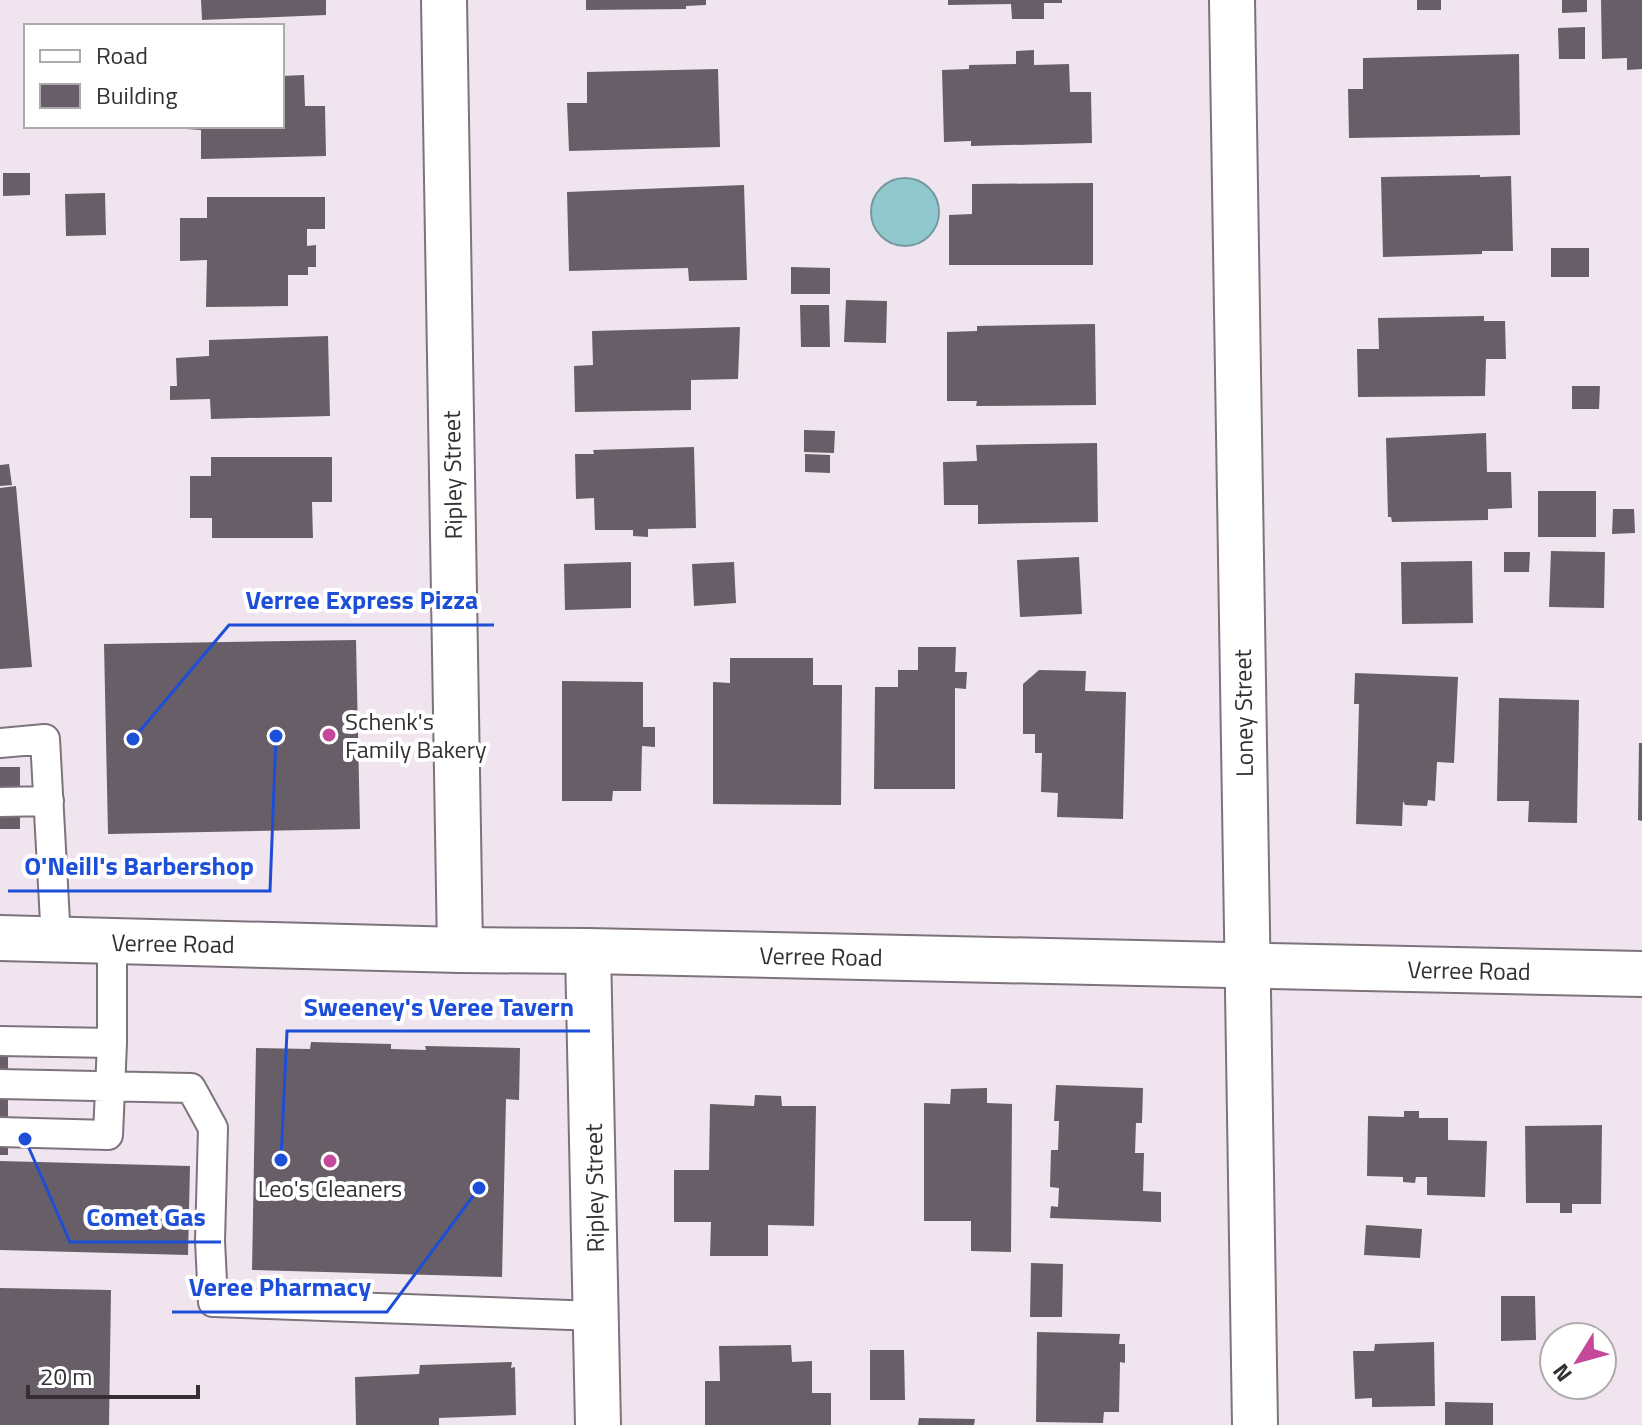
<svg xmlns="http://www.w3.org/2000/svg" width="1642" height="1425" viewBox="0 0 1642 1425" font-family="'Titillium Web',sans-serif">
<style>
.water{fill:#90c8cd;stroke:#749a9f;stroke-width:2}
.building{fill:#675e67}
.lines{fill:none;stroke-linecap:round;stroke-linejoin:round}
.lane-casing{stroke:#7d737c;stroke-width:32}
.street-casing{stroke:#7d737c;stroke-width:48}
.secondary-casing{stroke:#7d737c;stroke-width:48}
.lane{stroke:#fff;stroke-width:28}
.street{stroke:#fff;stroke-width:44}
.secondary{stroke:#fff;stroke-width:44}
.poi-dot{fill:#c4499a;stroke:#fff;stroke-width:3}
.labels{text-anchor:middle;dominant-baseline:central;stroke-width:8;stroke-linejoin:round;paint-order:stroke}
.street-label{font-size:24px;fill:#332f33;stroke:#fff}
.poi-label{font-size:24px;fill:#332f33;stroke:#fff;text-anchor:start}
.leader{fill:none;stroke:#1d4ed8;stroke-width:3}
.callout-dot{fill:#1d4ed8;stroke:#fff;stroke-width:3}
.callout-label{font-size:26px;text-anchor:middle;font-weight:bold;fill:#1d4ed8;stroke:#fff;stroke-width:8;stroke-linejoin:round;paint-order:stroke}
</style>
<rect width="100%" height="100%" fill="#f0e5ef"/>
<path class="water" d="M871 212a34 34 0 1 1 68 0a34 34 0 1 1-68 0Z"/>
<path class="building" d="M201,0H326V15L202,20Z
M586,0H706V5L686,6V9L586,10Z
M948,0H1062V3H1044V19H1012L1011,4L948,5Z
M1417,0H1441V10H1417Z
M1562,0H1587V12L1562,13Z
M1601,0H1642V69L1627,70V58L1602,59Z
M1585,27V59H1559L1558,28Z
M1034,50V65L1069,64L1070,92H1091L1092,143L971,146V141L944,142L942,70L969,69V65L1016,64V51Z
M1519,54L1520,135L1349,138L1348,89H1363V58Z
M718,69L720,147L569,151L567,103H587V72Z
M304,75L305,106H325L326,156L201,159V130L187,129V126H282V76Z
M3,173H30V195L3,196Z
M1480,175V177L1511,176L1513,251H1482V254L1383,257L1381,177Z
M1093,183V265H949V215L972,214V184Z
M744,185L747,280L689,281L688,268L569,271L567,192Z
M105,193L106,235L66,236L65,194Z
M207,197H325V229H307V246L316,245V267H308V275H288V306L206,307L207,260L180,261V218H207Z
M1551,248H1589V277H1551Z
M791,267L830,268V294H791Z
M846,300L887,301L886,343L844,342Z
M800,305H829L830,347H801Z
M1484,316V321H1505L1506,359H1486L1485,396L1358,397L1357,349H1379L1378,318Z
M1095,324L1096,405L976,406L977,401H947V332L977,331V326Z
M740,327L738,379L691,380V410L575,412L574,366L593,365L592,331Z
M328,336L330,416L211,419L210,399L170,400V386H177L176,358L209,356V340Z
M1572,386H1600L1599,409H1572Z
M804,430L835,431L834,453L804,452Z
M1486,433L1487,472H1511L1512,508L1488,509V520L1392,522L1391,517H1388L1386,438Z
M1097,443L1098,522L978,524V505H944L943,462L977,461L976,445Z
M694,447L696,528L648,529V537L633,536V530H595L594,498L576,499L575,454H594L593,450Z
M805,454L830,455V473L805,472Z
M211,457H332V502H312L313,538H212V518H190V476H211Z
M9,464L12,485L0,486V465Z
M16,486L32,667L0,669V488Z
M1538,491H1596V537H1538Z
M1613,509H1634L1635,533L1612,534Z
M1551,551L1605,552L1604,608L1549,607Z
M1504,552H1530L1529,572H1504Z
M1079,557L1082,614L1020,617L1017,560Z
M1472,561L1473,623L1402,624L1401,562Z
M631,562V608L565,610L564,564Z
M734,562L736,603L694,606L692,564Z
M356,640L360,829L108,834L104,644Z
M918,647H956L955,672H967L966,689L955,688V789H874L875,687H898V670H918Z
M730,658H813V685H842L841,805L713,804V682L730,683Z
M1039,670L1086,671L1085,691L1126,692L1123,819L1057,817L1058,793L1041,792L1042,753H1035V734H1023V684Z
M1355,673L1458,677L1454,763L1437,762L1435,801L1428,800L1427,806L1405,805L1403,801L1402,826L1356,824L1359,704H1354Z
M562,681L643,682V727H655V747L642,746L641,791H613L612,801H562Z
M1499,698L1579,700L1577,823L1528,822L1529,801H1497Z
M1639,743H1642V821L1638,820Z
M0,767H20V829H0Z
M0,1031L8,1032V1155H0Z
M311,1042L391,1044V1049L426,1050L425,1046L520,1048L519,1100L506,1099L502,1277L252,1270L256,1048L310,1049Z
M1056,1085L1143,1088L1142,1123H1136L1135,1153H1144L1143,1191L1161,1192V1222L1050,1218L1051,1206L1058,1207L1059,1188L1050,1187L1051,1150H1058L1059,1121H1054Z
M987,1088V1103L1012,1104L1011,1252L971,1251V1221H924V1103L950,1104L951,1089Z
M755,1095L781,1096L782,1106H816L814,1226L768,1225V1256H710L711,1222H674V1170H709L710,1104L754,1106Z
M1404,1111H1419V1118H1448V1140L1487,1141L1485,1197L1427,1195V1177H1416L1415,1183L1403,1182V1177L1367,1176L1368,1116L1404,1117Z
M1602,1125L1601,1204H1572V1213H1560V1203H1526L1525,1126Z
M0,1161L190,1166L188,1255L0,1250Z
M1366,1225L1422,1229L1420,1258L1364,1255Z
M1031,1263L1063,1264L1062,1317H1030Z
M0,1288L111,1290L109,1425H0Z
M1501,1296H1535L1536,1340L1501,1341Z
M1037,1332L1120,1334L1119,1344H1125V1363L1120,1362L1119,1412H1104L1103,1423L1036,1422Z
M1434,1342L1435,1406L1372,1407V1398L1355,1399L1353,1351H1374L1375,1344Z
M791,1345L792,1362L812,1361V1393H831V1425H705V1381H720L719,1346Z
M870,1350H904L905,1400H870Z
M512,1362L511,1368L515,1367L516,1415L439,1418V1425H356L355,1377L419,1374L420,1365Z
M1445,1402L1493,1403V1425H1445Z
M919,1418L975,1419L974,1425H918Z"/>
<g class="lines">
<defs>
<path id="lane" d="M0,743L45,739L56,940
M0,802L49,801
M0,1041L112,1043
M0,1084L191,1088L213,1128L210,1241L213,1302L597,1316
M0,1132L108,1135L112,1043V942"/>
<path id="street" d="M444,0L460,950
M1232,0L1255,1425
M588,951L598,1425"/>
<path id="secondary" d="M0,938L460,950L588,951L1642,974"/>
</defs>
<use href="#lane" class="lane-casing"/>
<use href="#street" class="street-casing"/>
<use href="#secondary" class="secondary-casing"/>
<use href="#lane" class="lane"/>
<use href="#street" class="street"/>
<use href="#secondary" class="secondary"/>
</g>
<g class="poi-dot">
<circle cx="329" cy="735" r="8"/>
<circle cx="330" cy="1161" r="8"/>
</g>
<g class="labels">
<g class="street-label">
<text transform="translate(452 475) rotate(-91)">Ripley Street</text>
<text transform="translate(1243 713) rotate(-91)">Loney Street</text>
<text transform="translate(173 943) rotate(1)">Verree Road</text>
<text transform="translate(821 956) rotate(1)">Verree Road</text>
<text transform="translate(1469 970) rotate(1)">Verree Road</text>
<text transform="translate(594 1188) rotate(-91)">Ripley Street</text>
</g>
<g class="poi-label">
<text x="345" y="721">Schenk's<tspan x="345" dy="28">Family Bakery</tspan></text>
<text x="330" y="1188" text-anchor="middle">Leo's Cleaners</text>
</g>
</g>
<path class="leader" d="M133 739L229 625H494M276 736L270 891H8M281 1160L287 1031H590M25 1139L70 1242H221M479 1188L387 1312H172"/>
<g class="callout-dot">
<circle cx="133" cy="739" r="8"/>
<circle cx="276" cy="736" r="8"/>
<circle cx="281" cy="1160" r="8"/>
<circle cx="25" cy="1139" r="8"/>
<circle cx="479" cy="1188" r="8"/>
</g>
<g class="callout-label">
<text x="362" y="609">Verree Express Pizza</text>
<text x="139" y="875">O'Neill's Barbershop</text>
<text x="439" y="1016">Sweeney's Veree Tavern</text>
<text x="146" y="1226">Comet Gas</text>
<text x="280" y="1296">Veree Pharmacy</text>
</g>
<rect x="24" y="24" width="260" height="104" fill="#ffffff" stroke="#adacad" stroke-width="2"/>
<rect x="40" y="50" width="40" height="12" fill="#ffffff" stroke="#adacad" stroke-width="2"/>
<text x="96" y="64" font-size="24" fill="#332f33">Road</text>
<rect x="40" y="84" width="40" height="24" fill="#675e67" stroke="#adacad" stroke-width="2"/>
<text x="96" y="104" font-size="24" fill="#332f33">Building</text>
<g transform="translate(1578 1361) rotate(233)"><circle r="38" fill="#ffffff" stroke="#adacad" stroke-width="2"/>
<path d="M0-6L14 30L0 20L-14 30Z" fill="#c4499a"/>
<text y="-12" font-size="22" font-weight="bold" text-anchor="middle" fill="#332f33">N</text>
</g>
<path d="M28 1385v12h170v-12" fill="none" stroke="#332f33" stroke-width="4"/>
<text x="40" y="1385" font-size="24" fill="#332f33" stroke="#ffffff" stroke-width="6" paint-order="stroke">20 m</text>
</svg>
